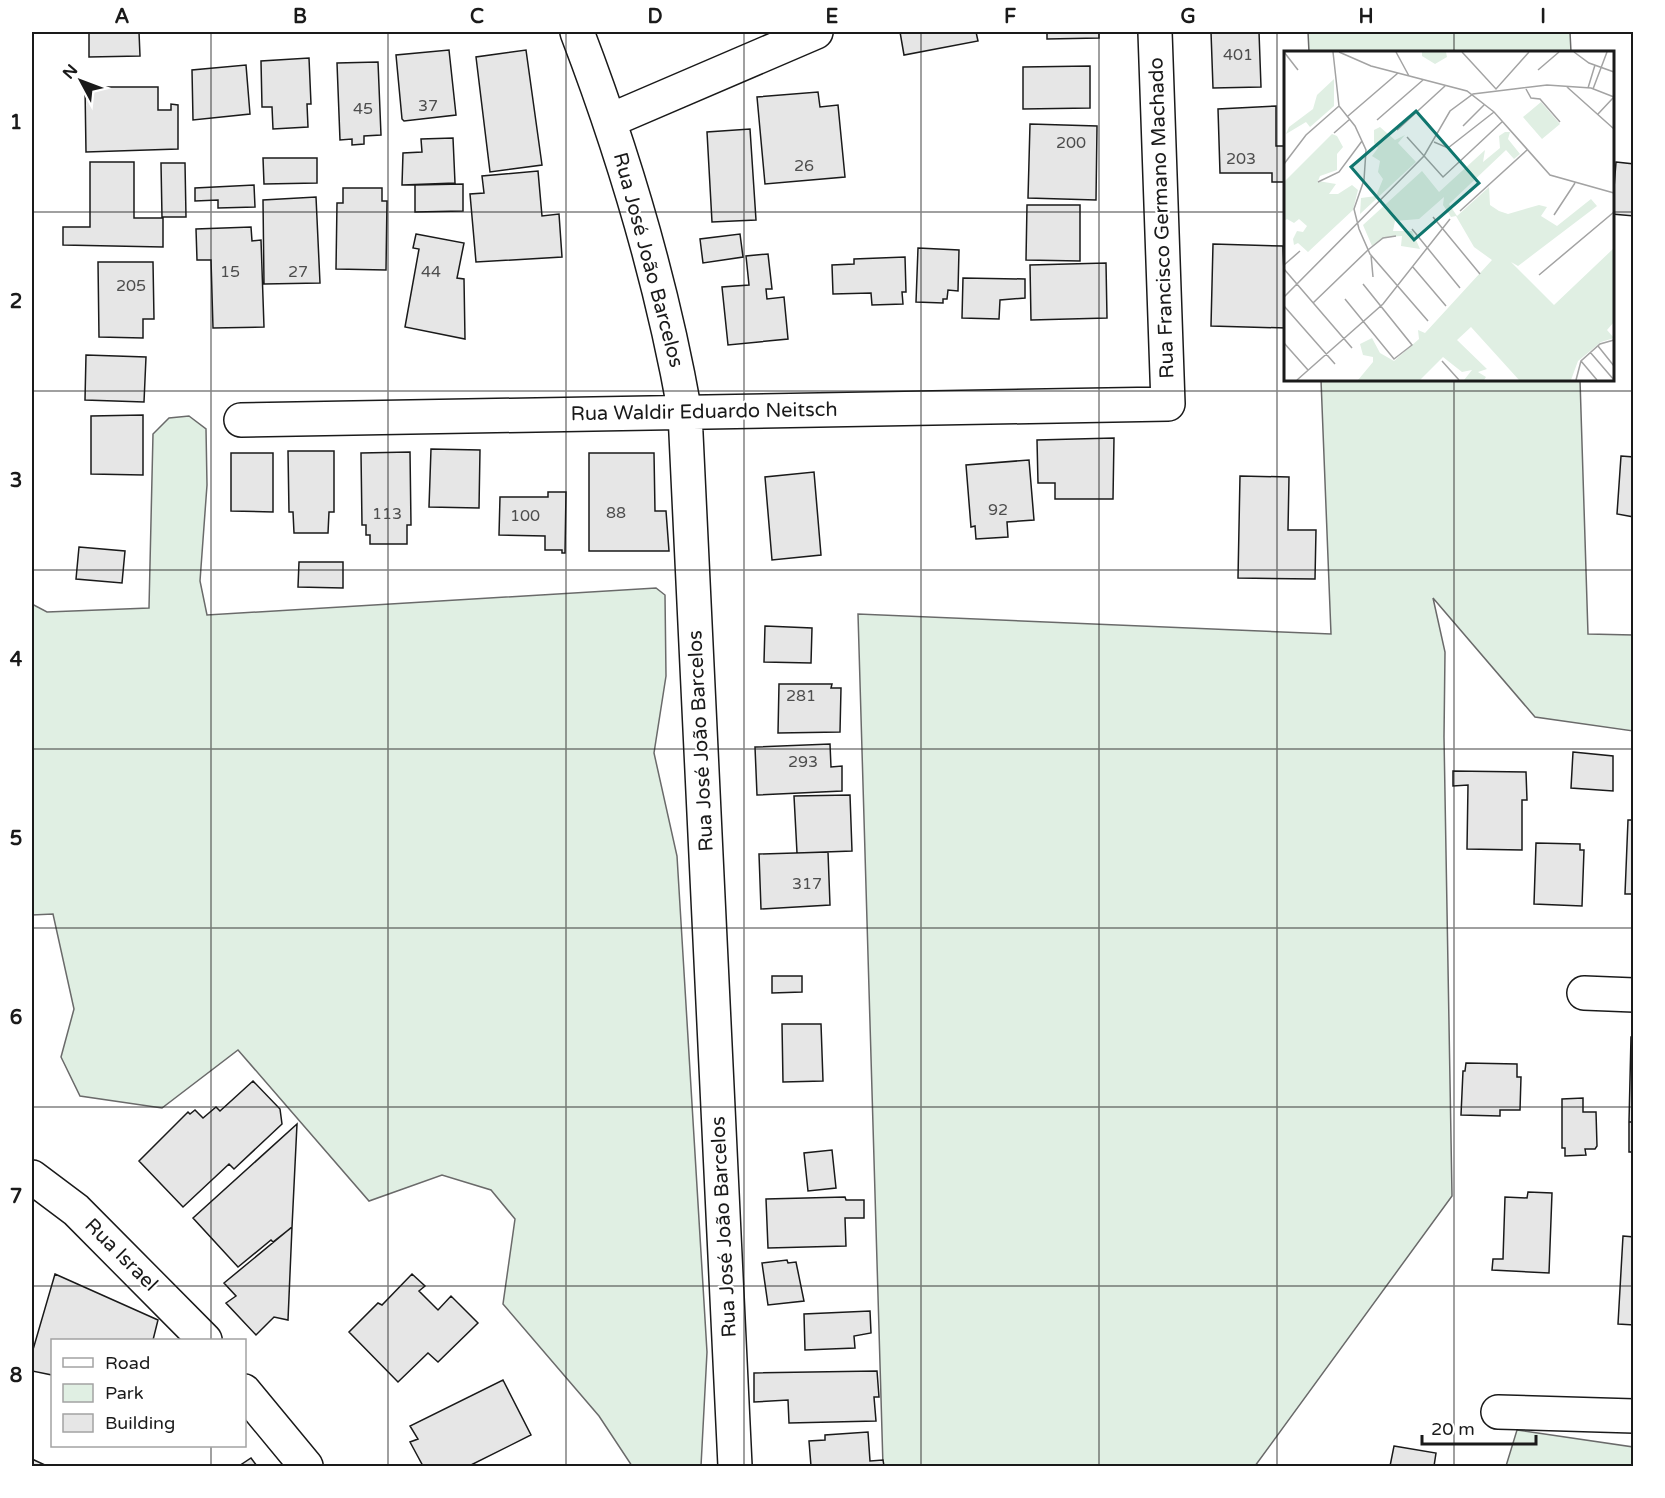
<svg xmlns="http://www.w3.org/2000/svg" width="1665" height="1498" viewBox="0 0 1665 1498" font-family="'Varela Round',sans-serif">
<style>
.green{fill:#e0efe3;stroke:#6a6a6a;stroke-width:1.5}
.building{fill:#e6e6e6;stroke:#1a1a1a;stroke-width:1.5}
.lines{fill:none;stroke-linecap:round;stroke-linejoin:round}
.street-casing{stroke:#1a1a1a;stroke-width:36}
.street{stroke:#fff;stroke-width:33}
.grid{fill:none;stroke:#1a1a1a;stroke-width:1.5;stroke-opacity:0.55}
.labels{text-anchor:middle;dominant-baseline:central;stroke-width:4.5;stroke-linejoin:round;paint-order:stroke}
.number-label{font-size:16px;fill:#4d4d4d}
.street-label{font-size:20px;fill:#1a1a1a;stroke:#fff}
.inset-road{fill:none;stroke:#a3a3a3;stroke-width:1.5}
.view{fill:#0f766e;fill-opacity:0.15;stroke:#0f766e;stroke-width:3}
.inset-edge{fill:none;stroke:#1a1a1a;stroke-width:3}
.neatline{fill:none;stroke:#1a1a1a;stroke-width:2}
.grid-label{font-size:20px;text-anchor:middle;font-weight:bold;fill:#1a1a1a}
</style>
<rect width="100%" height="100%" fill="#fff"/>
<path class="green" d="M1308,32H1570L1571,52H1309Z
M1321,380H1580L1588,634L1633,635V731L1535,717L1433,598L1445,652L1444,737L1452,1196L1255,1466H883L858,614L1331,634Z
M189,416L206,429L207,485L200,581L207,615L656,588L665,595L666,676L654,753L677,856L707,1352L701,1466H632L599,1416L503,1304L515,1219L491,1190L442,1175L369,1201L238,1050L162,1108L80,1096L61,1057L74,1009L53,914L32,915V604L47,612L149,608L153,434L169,418Z
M1517,1430L1633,1447V1466H1506Z"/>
<path class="building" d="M89,32H139L140,56L89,57Z
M900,32H976L978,41L904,55Z
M1047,32H1099V38L1047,39Z
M1211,32H1259L1261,87L1213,88Z
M449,50L456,115L404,121L402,119L396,55Z
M526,50L542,165L490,172L476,57Z
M309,58L311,104H307L308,127L273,129L272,107H262L261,61Z
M378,62L381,135L364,136V144L352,145V139L340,140L337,63Z
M246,65L250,114L193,120L192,70Z
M1090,66V108L1023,109V67Z
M85,87H158V110H171V104L178,105V149L86,152Z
M818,92L820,107L838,105L845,177L765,184L757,97Z
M1276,106V146H1286V182H1272V173H1220L1218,109Z
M1030,124L1097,126L1096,200L1028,198Z
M750,129L756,220L712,222L707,132Z
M453,138L455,183L402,185L403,153L422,152L421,139Z
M263,158H317V183L264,184Z
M90,162H134V218H163V247L63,245V227H90Z
M1616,162L1634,164V216L1612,214Z
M161,163H185L186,217H162Z
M538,171L542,216L559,214L562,257L476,262L470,194L484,193L482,176Z
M463,184V211L415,212V185Z
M254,185L255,207L218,208V200L195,201V188Z
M343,188H382V201H387L386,270L336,269L337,203H343Z
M316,197L320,283L264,284L263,200Z
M1027,205H1080V261L1026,260Z
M251,227L252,241L261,240L264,327L213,328L211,260H197L196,229Z
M416,234L464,243L457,278L464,279L465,339L405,327L419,249L413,248Z
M740,234L743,257L703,263L700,239Z
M1213,244L1283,246L1286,328L1211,326Z
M918,248L959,250L958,291L948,290L947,299H943V303L916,302Z
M768,254L772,289H766L767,299L784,297L788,339L728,345L722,287L749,285L746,256Z
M905,257L906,292H902L903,304L872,305L871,293L833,294L832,265L854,264V259Z
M98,262H153L154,319H143V338L99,337Z
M1106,263L1107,318L1031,320L1030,265Z
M963,278L1025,279V298L1000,300L999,319L962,318Z
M86,355L146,357L144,402L85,400Z
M143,415V475L91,474V416Z
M1114,438L1113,499H1055V483H1038L1037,440Z
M431,449L480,450L479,508L429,507Z
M288,451H334V512H329L328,533H294L293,512H289Z
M410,452L411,525H407V544H370V535H366V525H362L361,453Z
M231,453H273V512L231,511Z
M589,453H654L655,511H666L669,551H589Z
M1621,456L1634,457V517L1617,514Z
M1029,460L1034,520L1007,522L1008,537L976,539L975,526L971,527L966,465Z
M814,472L821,555L772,560L765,477Z
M1240,476L1289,477L1288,530H1316L1315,579L1238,578Z
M548,492H566L565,553H562V550H545V536L499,535L500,497H548Z
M79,547L125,551L122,583L76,579Z
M299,562H343V588L298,587Z
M765,626L812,628L811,663L764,662Z
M779,684H832L831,688H841L840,732L778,733Z
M830,744L831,767L842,766V791L757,795L755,747Z
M1573,752L1613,756V791L1571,788Z
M1453,771L1526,772L1527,800H1522V850L1467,849L1468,785L1453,786Z
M850,795L852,851L797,853L794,796Z
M1628,820H1634V894H1625Z
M1536,843L1580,844V850H1584L1582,906L1534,904Z
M828,852L830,905L761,909L759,854Z
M772,976H802V992L772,993Z
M782,1024H821L823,1081L783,1082Z
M1631,1037H1634V1122H1629Z
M1466,1063L1517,1064V1077H1521L1520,1110H1500V1116L1461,1115L1463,1071H1465Z
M253,1081L280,1109L282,1124L234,1169L229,1164L183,1207L139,1161L188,1112L190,1114L195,1110L203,1118L216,1107L220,1111Z
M1583,1098V1112H1596L1597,1146L1595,1149H1585L1586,1155L1565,1156V1148H1562V1099Z
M1629,1122H1634V1152H1629Z
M297,1124L292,1227L273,1242L271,1240L238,1267L193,1218Z
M832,1150L836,1188L808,1191L804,1153Z
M1528,1192L1552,1193L1549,1273L1492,1270L1493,1259H1503L1505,1197L1527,1198Z
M845,1197L846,1200H864V1218H845L846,1246L768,1248L766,1199Z
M292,1227L288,1320L274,1317L256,1335L226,1303L236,1296L224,1283Z
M1623,1236L1634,1237V1325L1618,1324Z
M787,1260L788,1263L796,1262L804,1301L768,1305L762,1263Z
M55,1274L158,1320L153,1340H52V1375L32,1371V1353Z
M412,1274L425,1286L419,1291L438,1310L451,1296L478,1323L438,1362L428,1353L398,1382L349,1332L378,1303L382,1305Z
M870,1311L871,1333L854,1336L855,1348L805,1350L804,1314Z
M877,1371L879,1397H874L876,1421L789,1423L788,1400L754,1402V1373Z
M503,1380L531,1435L469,1466H423L410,1442L418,1439L410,1426Z
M868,1432L870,1461L883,1460L884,1466H811L809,1441L825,1440V1435Z
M1394,1446L1436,1453L1434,1466H1390Z
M251,1458L257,1466H239Z
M32,1459L47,1466H32Z"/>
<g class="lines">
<defs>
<path id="street" d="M577,32C624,155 662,283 685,413L735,1466
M611,120L816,32
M241,420L1168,404L1155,32
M1584,993L1634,995
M32,1177L76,1210L205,1340
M244,1391L306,1466
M1498,1412L1634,1416"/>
</defs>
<use href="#street" class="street-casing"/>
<use href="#street" class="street"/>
</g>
<path class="grid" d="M211,32V1340M388,32V1466M566,32V1466M744,32V1466M921,32V1466M1099,32V1466M1277,32V1466M1454,32V52M32,212H1286M1612,212H1634M1454,380V1466M32,391H1634M32,570H1634M32,749H1634M32,928H1634M32,1107H1634M32,1286H1634M211,1446V1466"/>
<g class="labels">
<g class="number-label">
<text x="1238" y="55">401</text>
<text x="428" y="106">37</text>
<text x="363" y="109">45</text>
<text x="1071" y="143">200</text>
<text x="1241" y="159">203</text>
<text x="804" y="166">26</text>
<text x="230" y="272">15</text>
<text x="298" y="272">27</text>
<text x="431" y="272">44</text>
<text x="131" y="286">205</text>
<text x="998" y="510">92</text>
<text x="616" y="513">88</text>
<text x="387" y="514">113</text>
<text x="525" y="516">100</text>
<text x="801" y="696">281</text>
<text x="803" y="762">293</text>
<text x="807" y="884">317</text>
</g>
<g class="street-label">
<text transform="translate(1162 218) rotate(-92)">Rua Francisco Germano Machado</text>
<text transform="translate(648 260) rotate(75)">Rua José João Barcelos</text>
<text transform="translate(704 412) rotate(-1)">Rua Waldir Eduardo Neitsch</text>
<text transform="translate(701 741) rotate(-93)">Rua José João Barcelos</text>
<text transform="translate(724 1227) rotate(-93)">Rua José João Barcelos</text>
<text transform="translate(121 1255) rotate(45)">Rua Israel</text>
</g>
</g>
<g transform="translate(1284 51)">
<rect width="330" height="330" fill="#fff"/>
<path d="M138,1H162L163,6L151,13L138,5ZM50,28V55L26,76L22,71L2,83L5,76L29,58L33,44ZM257,51L276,73L258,88L239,66ZM96,76L111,89L121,84L114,92L132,111L76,163L77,147L92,145L99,128L94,121L96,110L88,105L94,97L90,92V79ZM221,81H226L224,88L236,103L230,108L222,99L165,153L173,165L205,136L206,154L215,160L224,163L255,154L263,156L257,165L273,175L307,148L313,155L234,215L227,211L270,254L330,197V271L323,279L330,287L317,291L294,310L287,329H235L187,276L173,289L203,318L194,321L202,326L200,329H180L188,319L178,321L159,306L136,329H74L89,311V306L79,304L76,293L88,287L96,302L110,310L135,288L134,279L141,282L208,209L190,196L172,165L167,166L159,154L160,146L135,168L111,170L109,180H128L136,198L117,195L118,185L102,186L88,195L79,174L138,120L155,141L201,99L199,111L216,97L215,85ZM48,83L53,85L59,96L53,103V119L36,125L34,130L52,133L45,143H54L68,134L74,139L69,159L24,201L14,192L10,194L9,188L13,180L19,181L23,175L15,168L10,172L3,168L0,170V131Z" fill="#e0efe3"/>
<path class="inset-road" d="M0,1L14,19M49,1L55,55L71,75L82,99L80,129L70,158L75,178L86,203L144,270M55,1L87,15L183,40L210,61L266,124L330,142M112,1L125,25M178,1L212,38L245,1M290,1L305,12L330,21M254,19L275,1M283,36L330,78M304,37L311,14M242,38L247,47L256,48L276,71M309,38L323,1M314,63L329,47M64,65L114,22M140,68L154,85M93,69L139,29M179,75L200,54M113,79L161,35M50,82L66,68M123,86L159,126L219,70M150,91L164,97L210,61M0,113L22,84L55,55M34,131L55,121L78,90M176,160L243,99M270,164L291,132M149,166L196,223M128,178L176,237M87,204L89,226M0,214L16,200M128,215L162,255M0,218L68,297M255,224L330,161M0,246L140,105L166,60L189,43L263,34L307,37L330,46M61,248L110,308L128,294L79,233M29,252L84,199L99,187L112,185M0,255L51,313M0,292L24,319M314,295L330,315M306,301L330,329M158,310L175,329M297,310L313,329M13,329L99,253L166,168M292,329L297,310L316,293L330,289"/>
<path class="view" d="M132,60L195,132L130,189L67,116Z"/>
<rect width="330" height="330" class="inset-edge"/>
</g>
<rect width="1665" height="1498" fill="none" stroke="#ffffff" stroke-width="66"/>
<rect x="51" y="1339" width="195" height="108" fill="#ffffff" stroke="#a3a3a3" stroke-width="1.5"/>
<rect x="63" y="1358" width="30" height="9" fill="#ffffff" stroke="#a3a3a3" stroke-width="1.5"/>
<text x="105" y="1369" font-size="18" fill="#1a1a1a">Road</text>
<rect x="63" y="1384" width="30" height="18" fill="#e0efe3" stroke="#a3a3a3" stroke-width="1.5"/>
<text x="105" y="1399" font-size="18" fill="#1a1a1a">Park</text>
<rect x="63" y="1414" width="30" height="18" fill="#e6e6e6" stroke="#a3a3a3" stroke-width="1.5"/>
<text x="105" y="1429" font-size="18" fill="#1a1a1a">Building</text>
<g transform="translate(81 81) rotate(311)" stroke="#ffffff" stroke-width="4.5" paint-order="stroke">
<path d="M0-4.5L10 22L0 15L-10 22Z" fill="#1a1a1a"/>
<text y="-9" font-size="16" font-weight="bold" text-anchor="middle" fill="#1a1a1a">N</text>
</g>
<path d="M1422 1435v9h114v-9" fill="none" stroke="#1a1a1a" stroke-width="3"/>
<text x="1431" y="1435" font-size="18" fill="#1a1a1a" stroke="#ffffff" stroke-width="4.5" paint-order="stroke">20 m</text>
<rect x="33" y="33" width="1599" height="1432" class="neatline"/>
<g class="grid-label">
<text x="122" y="23">A</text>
<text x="300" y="23">B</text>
<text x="477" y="23">C</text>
<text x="655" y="23">D</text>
<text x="832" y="23">E</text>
<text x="1010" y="23">F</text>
<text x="1188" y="23">G</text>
<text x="1366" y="23">H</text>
<text x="1543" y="23">I</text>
<text x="16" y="129">1</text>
<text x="16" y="308">2</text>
<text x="16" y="487">3</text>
<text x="16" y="666">4</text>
<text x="16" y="845">5</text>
<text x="16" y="1024">6</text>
<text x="16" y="1203">7</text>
<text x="16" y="1382">8</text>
</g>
</svg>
